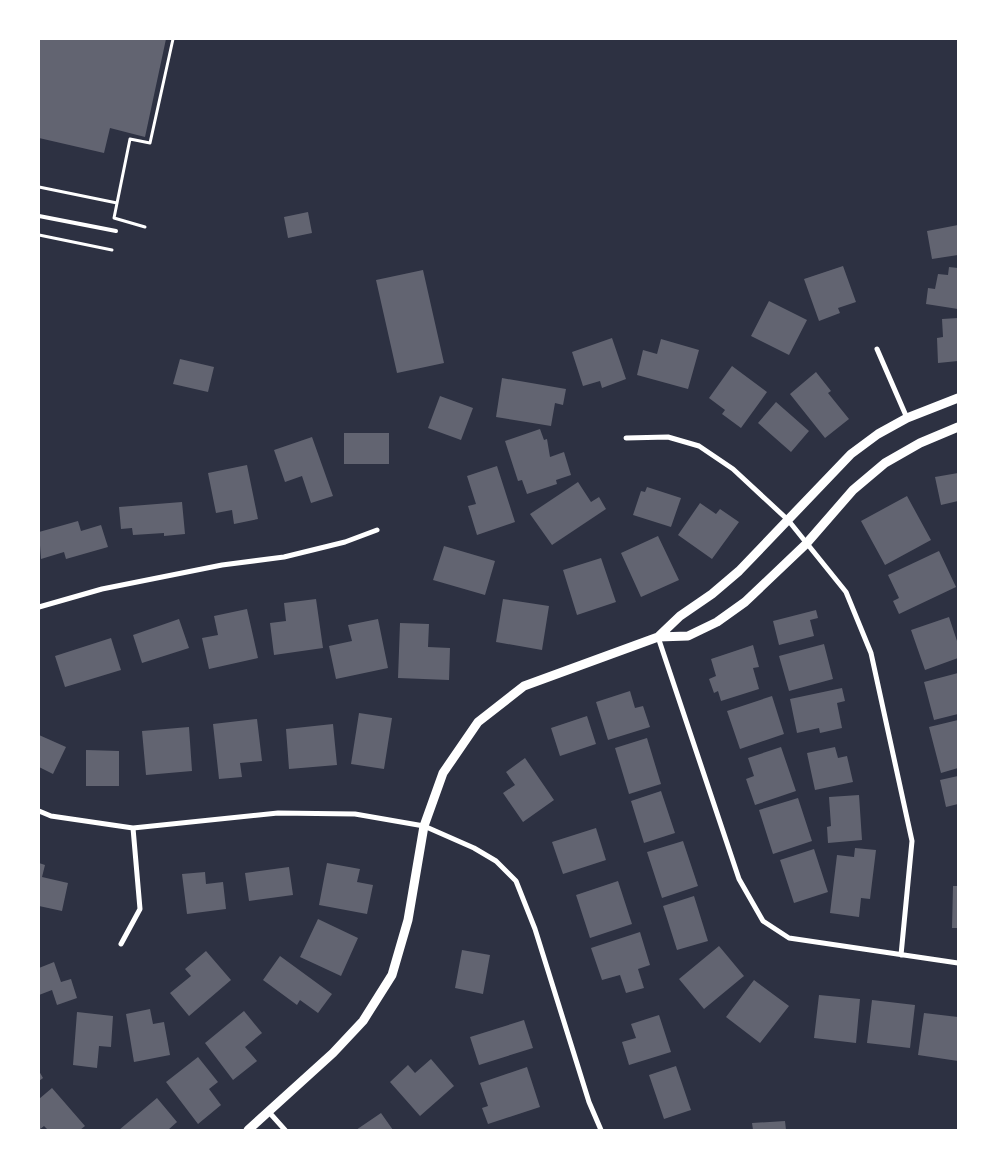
<svg xmlns="http://www.w3.org/2000/svg" width="997" height="1169" viewBox="0 0 997 1169" font-family="Barlow,sans-serif">
<style>
.building{fill:#626471}
.lines{fill:none;stroke-linecap:round;stroke-linejoin:round}
.path{stroke:#fff;stroke-width:3}
.service{stroke:#fff;stroke-width:4}
.minor{stroke:#fff;stroke-width:5}
.tertiary{stroke:#fff;stroke-width:9}
</style>
<rect width="100%" height="100%" fill="#2d3142"/>
<path class="building" d="M39,39H166L145,137L110,128L104,153L39,138Z
M308,212L312,233L288,238L284,217Z
M958,225V255L932,259L927,231Z
M843,266L856,302L838,308L840,313L819,321L804,279Z
M949,267L958,268V309L926,304L928,288L935,289L938,274L948,275Z
M423,270L444,363L397,373L376,280Z
M769,301L807,320L789,355L751,336Z
M958,318V361L938,363L937,338L943,337L942,319Z
M612,338L626,379L602,388L600,381L583,386L572,352Z
M661,339L699,350L688,389L637,375L643,350L657,354Z
M180,359L214,367L208,392L173,384Z
M732,366L767,392L741,428L722,414L725,410L709,398Z
M816,372L831,391L828,393L849,419L825,438L790,394Z
M502,378L566,389L563,405L555,403L551,426L496,417Z
M440,396L473,408L461,440L428,428Z
M776,402L809,431L791,452L758,423Z
M540,429L544,440L547,439L550,457L564,452L571,475L556,480L557,484L527,494L522,480L518,481L505,441Z
M344,433H389V464H344Z
M312,437L333,496L311,503L302,476L285,482L274,450Z
M247,465L258,519L234,524L232,510L216,513L208,473Z
M497,466L515,522L477,535L468,506L476,504L467,476Z
M958,473V501L941,505L935,477Z
M578,482L591,502L599,497L606,509L552,545L530,514Z
M647,487L681,498L671,527L633,515L641,491L645,492Z
M907,496L931,540L885,565L861,521Z
M182,502L185,534L164,536V533L133,535L132,528L121,529L119,507Z
M700,503L716,514L720,509L739,522L712,559L678,535Z
M78,521L81,531L101,525L108,547L66,559L64,552L41,559L39,532Z
M658,536L679,580L641,597L621,553Z
M444,546L495,561L485,595L433,580Z
M939,551L956,587L899,614L893,601L899,598L888,575Z
M601,558L616,602L577,615L563,570Z
M316,599L323,648L274,655L270,623L286,621L284,603Z
M503,599L549,606L542,650L496,642Z
M247,609L258,658L209,669L202,638L218,635L214,616Z
M816,610L818,618L810,620L814,636L779,645L773,621Z
M949,617L958,644V658L925,670L911,630Z
M179,619L189,648L142,663L133,635Z
M378,619L388,668L336,679L329,646L352,641L348,625Z
M400,623L429,624L428,647L450,648L449,680L398,678Z
M111,638L121,670L65,687L55,656Z
M824,644L833,679L789,691L779,656Z
M753,645L759,667L753,668L759,689L721,701L718,691L714,693L709,679L716,676L711,659Z
M958,673V714L934,720L924,682Z
M842,688L845,701L837,703L842,728L820,733L819,728L797,733L790,699Z
M630,691L635,708L643,706L650,727L608,740L596,702Z
M772,696L784,734L740,749L727,711Z
M359,713L392,718L384,769L351,764Z
M587,716L596,744L560,756L551,728Z
M257,719L262,761L240,763L242,777L219,779L213,724Z
M958,720V768L941,773L929,727Z
M333,724L337,765L289,769L286,729Z
M189,727L192,771L146,775L142,731Z
M39,735L66,747L53,774L39,767Z
M647,738L661,784L629,794L615,748Z
M781,747L796,791L755,805L746,779L754,776L748,758Z
M835,747L838,758L847,756L853,782L815,790L807,753Z
M86,750L119,751V786H86Z
M525,758L554,800L523,822L503,793L515,785L506,772Z
M958,776V804L946,807L940,780Z
M661,791L675,833L644,843L631,801Z
M859,795L862,840L828,843L827,827L831,826L829,797Z
M798,798L812,841L773,854L759,810Z
M596,828L606,860L563,874L552,842Z
M683,841L698,886L662,898L647,852Z
M855,848L876,850L870,899L861,898L859,917L830,913L837,855L854,857Z
M814,849L828,892L794,903L780,860Z
M39,863L45,865L42,877L68,883L62,911L39,906Z
M327,863L360,869L357,882L373,885L367,914L319,905Z
M289,867L293,895L249,901L245,873Z
M205,872L206,884L223,882L226,909L187,914L182,874Z
M618,881L632,924L590,938L576,895Z
M953,886H958V928H952Z
M694,896L708,941L677,950L663,906Z
M318,919L358,938L341,976L300,957Z
M640,932L650,965L638,969L644,988L626,993L620,975L602,980L591,948Z
M719,946L744,976L704,1009L679,979Z
M462,950L490,955L483,994L455,988Z
M206,951L231,980L189,1016L170,993L191,976L185,969Z
M280,956L332,994L318,1013L300,1000L297,1005L263,980Z
M54,962L61,982L71,979L77,998L57,1005L52,990L39,995V968Z
M754,980L789,1006L760,1043L726,1017Z
M819,995L860,999L856,1043L814,1038Z
M872,1000L915,1005L910,1048L867,1043Z
M150,1009L153,1024L164,1022L170,1055L134,1062L126,1014Z
M244,1011L262,1033L245,1047L257,1061L233,1080L205,1043Z
M77,1012L113,1016L111,1047L99,1046L97,1068L73,1065Z
M924,1013L958,1017V1061L918,1055Z
M659,1015L671,1052L629,1065L622,1042L636,1038L631,1024Z
M524,1020L533,1048L479,1065L470,1037Z
M198,1057L218,1082L209,1089L221,1105L198,1124L166,1082Z
M431,1059L454,1086L420,1116L390,1082L408,1065L415,1073Z
M676,1066L691,1110L664,1119L649,1075Z
M527,1067L540,1107L488,1124L482,1108L488,1106L480,1083Z
M39,1071L43,1078L39,1081Z
M52,1088L85,1126L80,1130H48L44,1126L39,1130V1099Z
M157,1098L177,1122L168,1130H119Z
M381,1113L393,1130H356Z
M785,1121L786,1130H753L752,1123Z"/>
<g class="lines">
<path class="path" d="M39,187L117,203
M145,227L114,218L130,139L150,143L173,39
M39,235L112,250"/>
<path class="service" d="M39,216L116,231"/>
<path class="minor" d="M877,349L907,418
M626,438L668,437L699,446L733,469L788,520L846,592L871,653L912,841L901,955
M39,607L102,589L222,565L284,557L345,542L377,530
M658,637L739,879L763,921L789,938L958,963
M39,811L51,816L133,828L278,813L355,814L424,826L474,848L496,861L516,881L535,929L589,1102L601,1130
M121,944L140,909L133,828
M268,1111L285,1130"/>
<path class="tertiary" d="M658,637L680,616L712,594L739,571L851,454L878,434L907,418L958,398
M248,1130L333,1053L363,1021L392,975L408,920L424,826L443,773L478,722L524,686L658,637L688,636L717,622L745,602L806,544L853,490L885,463L920,443L958,427"/>
</g>
<rect width="997" height="1169" fill="none" stroke="#ffffff" stroke-width="80"/>
</svg>
